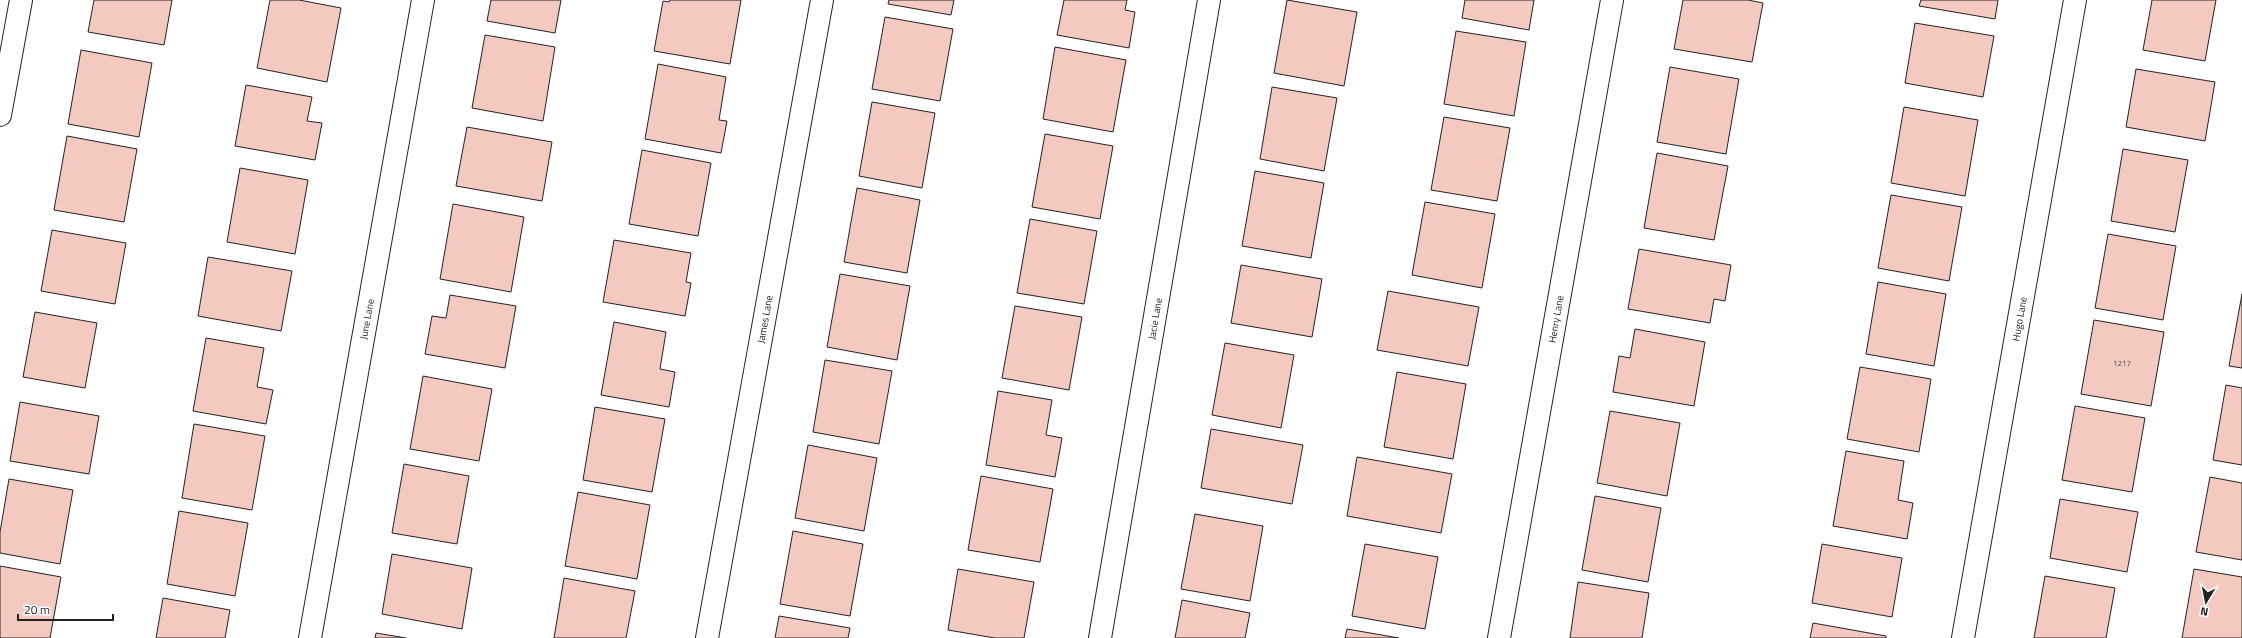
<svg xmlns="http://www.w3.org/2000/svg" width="2242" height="638" viewBox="0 0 2242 638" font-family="'Titillium Web',sans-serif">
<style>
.building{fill:#f3c9c0;stroke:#222}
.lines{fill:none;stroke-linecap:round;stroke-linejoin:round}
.minor-casing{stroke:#222;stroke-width:24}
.minor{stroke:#fff;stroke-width:22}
.labels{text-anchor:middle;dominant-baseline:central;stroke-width:3;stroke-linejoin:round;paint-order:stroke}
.number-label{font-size:8px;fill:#564c4a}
.street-label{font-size:10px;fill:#222;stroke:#fff}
</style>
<rect width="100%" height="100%" fill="#fff"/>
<path class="building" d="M94,0H172L164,45L88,32Z
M270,0H299L341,8L327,82L257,68Z
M491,0H561L555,33L487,21Z
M670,0H741L730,64L654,51L663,1L669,2Z
M889,0H954L951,15L888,4Z
M1064,0H1127L1125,10L1135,12L1129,48L1057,35Z
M1287,0L1357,12L1344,86L1274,73Z
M1465,0H1534L1529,30L1462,18Z
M1683,0H1748L1763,3L1752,62L1674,49Z
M1921,0H1998L1995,19L1919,6Z
M2152,0H2216L2205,61L2143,50Z
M885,17L953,29L940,101L872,89Z
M1915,23L1994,36L1983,97L1905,83Z
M1456,31L1526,42L1514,116L1444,104Z
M485,35L555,47L543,121L472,108Z
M1055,47L1126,60L1113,132L1043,119Z
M81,50L152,63L139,137L68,124Z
M658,64L726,77L719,120L727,121L721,153L645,139Z
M1670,67L1739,79L1726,154L1657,142Z
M2136,69L2215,82L2205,141L2126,127Z
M246,85L312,97L307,121L322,123L315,160L235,146Z
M1272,87L1337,98L1324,171L1260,159Z
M872,102L935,113L922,188L859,176Z
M1904,107L1978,120L1965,196L1891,183Z
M1444,117L1510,128L1497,201L1431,190Z
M467,127L552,142L542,201L456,186Z
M1045,134L1113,146L1100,219L1032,207Z
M67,136L137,149L124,222L54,210Z
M2123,149L2188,160L2175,232L2111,221Z
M642,150L711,163L698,236L629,224Z
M1657,153L1728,166L1714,240L1644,228Z
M240,168L308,180L295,254L227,242Z
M1255,171L1324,183L1311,258L1242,246Z
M857,188L920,200L907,273L844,262Z
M1891,195L1962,207L1949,281L1878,268Z
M1425,202L1495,214L1482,288L1412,275Z
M453,204L524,217L511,292L440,279Z
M1030,219L1097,231L1084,304L1017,293Z
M52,230L126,243L115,304L41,291Z
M2108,234L2176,246L2163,320L2095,308Z
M614,240L691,253L686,282L691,283L685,316L603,302Z
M1639,249L1731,265L1725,301L1714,299L1710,323L1628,309Z
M208,257L292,271L281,331L198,316Z
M1241,265L1322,279L1312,337L1231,323Z
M840,274L910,286L897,360L827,347Z
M1878,282L1946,294L1934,366L1866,354Z
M1388,291L1479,307L1468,366L1377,350Z
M2242,294V368L2229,366Z
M450,295L516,306L505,368L425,354L432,316L446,318Z
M1015,306L1082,317L1069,390L1002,378Z
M35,312L97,323L85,388L23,377Z
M2094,320L2164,332L2151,406L2081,394Z
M614,322L666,332L660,369L675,372L669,407L601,395Z
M1635,329L1705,342L1694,406L1613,392L1619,356L1630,358Z
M206,338L264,348L257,387L273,390L266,424L193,411Z
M1225,343L1294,355L1281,428L1212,415Z
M825,360L892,371L879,444L813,432Z
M1860,367L1931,379L1919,452L1847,439Z
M1397,372L1466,384L1453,459L1384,447Z
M423,376L492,389L479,461L410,449Z
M2226,385L2242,388V465L2213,460Z
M998,391L1052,400L1046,435L1062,438L1055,477L986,465Z
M20,402L99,416L89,474L10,461Z
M2075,406L2145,418L2132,492L2062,480Z
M595,407L665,419L652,492L583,480Z
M1610,411L1680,423L1667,496L1597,483Z
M194,424L265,436L252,510L182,498Z
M1211,429L1303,445L1292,504L1201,488Z
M808,445L877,458L864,531L795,518Z
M1846,451L1904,461L1898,500L1913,503L1907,539L1833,526Z
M1357,457L1452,474L1441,533L1347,516Z
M404,464L469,476L457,544L392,533Z
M981,476L1053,489L1040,562L968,550Z
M2210,477L2242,483V560L2196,552Z
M9,479L73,490L60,564L0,553V532Z
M578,492L650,505L637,579L565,566Z
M1595,496L1661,508L1648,582L1582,570Z
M2060,499L2138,512L2127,572L2050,558Z
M179,511L248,523L235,596L167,584Z
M1195,514L1263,526L1250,601L1181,589Z
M793,531L863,544L850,616L780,604Z
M1365,544L1438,557L1425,629L1352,616Z
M1822,544L1902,558L1892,617L1812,603Z
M392,554L472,568L462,629L382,614Z
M0,566L61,577L50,638H0Z
M958,569L1034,582L1024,638H995L948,630Z
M2194,569L2242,577V638H2182Z
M2045,576L2115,588L2106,638H2034Z
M564,578L635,591L626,638H554Z
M1578,582L1649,593L1642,638H1570Z
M163,598L230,610L225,638H156Z
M1182,600L1250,613L1245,638H1175Z
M779,616L850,628L848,638H775Z
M1813,623L1886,636V638H1810Z
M1347,629L1399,638H1345Z
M376,633L406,638H375Z"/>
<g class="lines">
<defs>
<g id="minor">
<path d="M0,115L21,0"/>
<path id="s1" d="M310,638L423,0"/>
<path id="s2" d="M707,638L822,0"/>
<path id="s3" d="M1100,638L1209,0"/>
<path id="s4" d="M1499,638L1612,0"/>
<path id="s5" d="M1963,638L2075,0"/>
</g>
</defs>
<use href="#minor" class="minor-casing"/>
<use href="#minor" class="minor"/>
</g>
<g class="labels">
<g class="number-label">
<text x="2122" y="363">1217</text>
</g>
<g class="street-label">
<text stroke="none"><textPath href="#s1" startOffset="324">June Lane</textPath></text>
<text stroke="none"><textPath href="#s2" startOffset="324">James Lane</textPath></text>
<text stroke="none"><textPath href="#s3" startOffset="324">Jacie Lane</textPath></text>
<text stroke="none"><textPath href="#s4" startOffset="324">Henry Lane</textPath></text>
<text stroke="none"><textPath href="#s5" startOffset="324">Hugo Lane</textPath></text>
</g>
</g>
<g transform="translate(2206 602) rotate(190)" stroke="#ffffff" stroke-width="3" paint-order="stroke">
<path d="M0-3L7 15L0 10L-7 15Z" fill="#222222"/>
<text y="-6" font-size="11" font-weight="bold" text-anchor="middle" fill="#222222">N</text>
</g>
<path d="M18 614v6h95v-6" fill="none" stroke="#222222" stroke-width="2"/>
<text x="24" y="614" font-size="12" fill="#222222" stroke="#ffffff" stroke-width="3" paint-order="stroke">20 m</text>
</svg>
